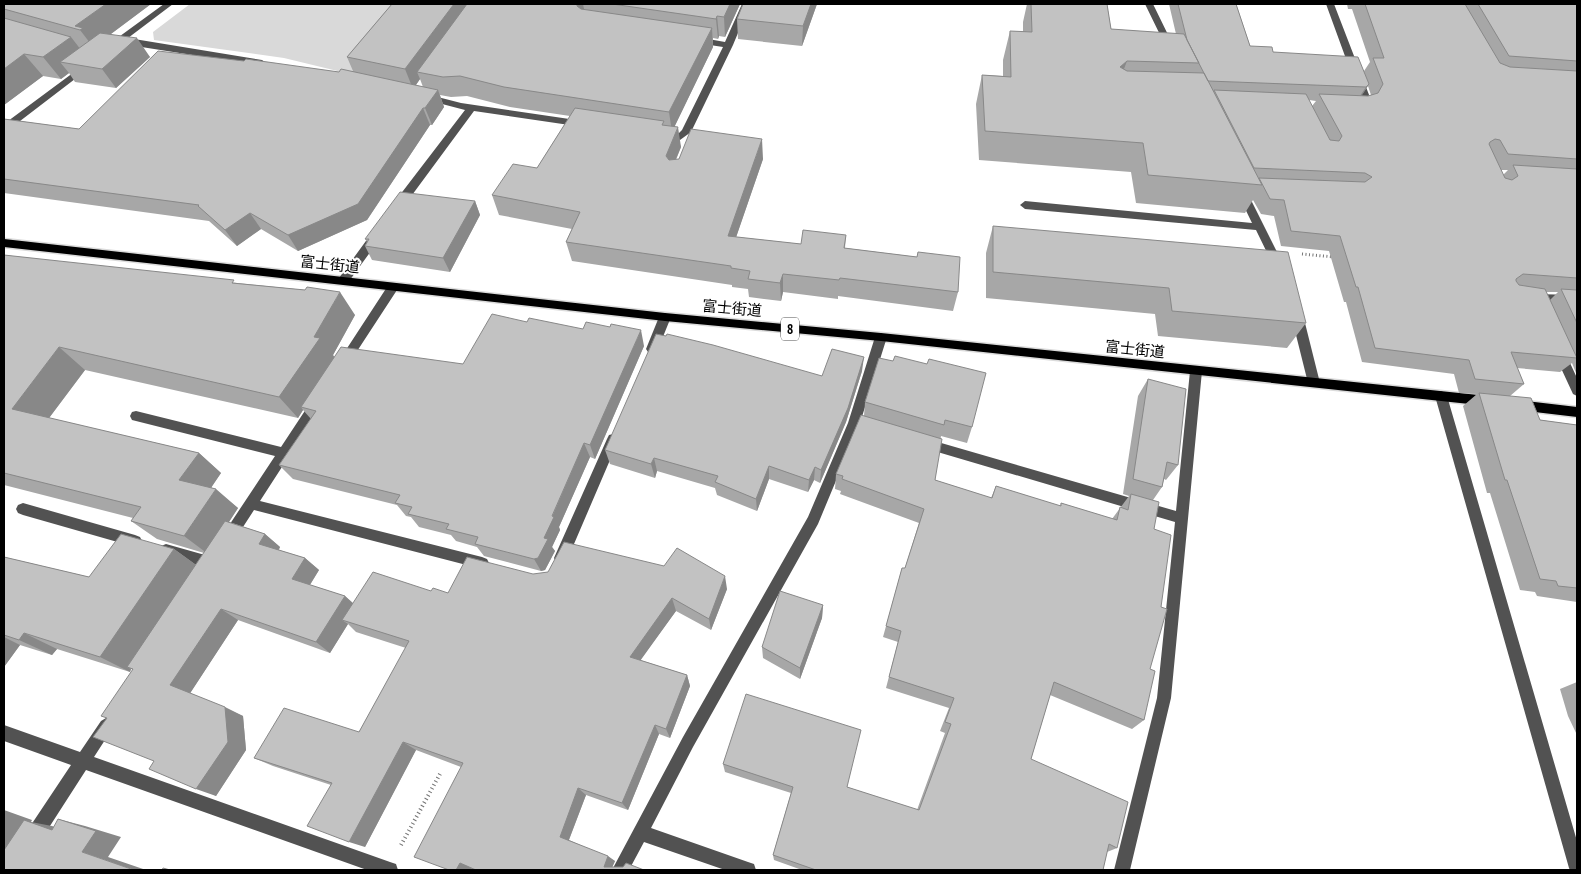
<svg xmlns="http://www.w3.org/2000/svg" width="1581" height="874" viewBox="0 0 1581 874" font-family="'PT Sans Narrow','Noto Sans JP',sans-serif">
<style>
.green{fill:#d9d9d9}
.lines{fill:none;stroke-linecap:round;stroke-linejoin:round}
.major-casing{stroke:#dbdbdb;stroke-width:3}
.path-far1{stroke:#747474;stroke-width:3;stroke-dasharray:1 2.5;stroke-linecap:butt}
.path{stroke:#747474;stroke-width:4;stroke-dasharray:1 3;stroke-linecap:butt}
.minor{fill:#525252;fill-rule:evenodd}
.major{fill:#000;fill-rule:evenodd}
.wall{fill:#a7a7a7;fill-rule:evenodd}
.shaded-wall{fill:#888}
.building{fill:#c2c2c2;stroke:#888}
.labels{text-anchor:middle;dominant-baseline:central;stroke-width:4;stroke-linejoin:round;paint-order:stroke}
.shield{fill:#fff;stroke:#4c4c4c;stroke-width:1}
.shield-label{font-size:14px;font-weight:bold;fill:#000}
.street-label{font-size:15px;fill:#000;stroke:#fff}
</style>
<rect width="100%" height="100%" fill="#fff"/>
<path class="green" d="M190,4H413L354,75L284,58L154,40L153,32Z"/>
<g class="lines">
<defs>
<path id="major" d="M4,239L665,313L881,333L1488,396L1492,397L1494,401L1492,405L1488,406L881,341L665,321L4,247Z
M1518,400L1577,407V417L1518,410L1514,409L1512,405L1514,401Z"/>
</defs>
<use href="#major" class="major-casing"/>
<path class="path-far1" d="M1302,254L1334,257"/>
<path class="path" d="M401,845L440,774"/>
<path class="minor" d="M164,4H173L128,38L262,60L266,63L262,66L116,43V39Z
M742,4H750L733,45L691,132L680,140L659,138V134H678L682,130L723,47L697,43L693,40L697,37L725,42Z
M1145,4H1153L1174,47L1173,49L1166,47Z
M1326,4H1334L1371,100L1367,107L1356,109L1351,106L1360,103L1361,100Z
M85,64L89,67L88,69L7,131L4,132V124Z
M426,94L461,103L583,121L588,124L583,127L474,111L401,210L397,211L392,207L393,204L465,110L423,99V95Z
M1242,189L1247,192L1284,266L1283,269H1275L1256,230L1025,209L1020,205L1025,201L1252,223L1237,192Z
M375,233L380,237L379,240L347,284H339L337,281L339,278L371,234Z
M393,283L397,284L399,287L397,290L348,365H340L338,362L340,359L389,284Z
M1534,294L1577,295V303L1534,302L1528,298Z
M1297,311L1303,315L1320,383L1318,386H1310L1308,383L1291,315Z
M665,313L671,317L658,349L656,352H648L646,349L659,317Z
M881,333L887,337L860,423L818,524L693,747L651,828L748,862L754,864L756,870H725L644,842L629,870H612L683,737L808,517L848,423L875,337Z
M1560,348L1564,350L1577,378V396L1573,394L1554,353Z
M1196,366L1200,368L1202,371L1171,698L1130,870H1114L1157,698L1175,522L924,448L920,447L918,443L920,439L924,438L1176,511L1190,371L1192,368Z
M1441,391L1445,393L1447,396L1577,841V870H1570L1569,868L1435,396L1437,393Z
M318,396L322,397L324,401L322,405L260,501L482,557L487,559L489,563L487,567L482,569L254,510L232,544L227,546L222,544L220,540L222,536L275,456L136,421L132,420L130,416L132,412L136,411L281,447L314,397Z
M613,434L617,435L619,439L568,558L566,562L561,564L556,562L554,558L607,439L609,435Z
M23,503L135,535L140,537L142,541L140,545L135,547L23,515L18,513L16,509L18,505Z
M166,544L212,557L217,559L219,563L217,567L212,569L166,556L161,554L159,550L161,546Z
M106,718L111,721L114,726L94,757L390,862L396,864L398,870H367L86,770L39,843L33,845L27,843L25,837L27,831L71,765L4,741V725L80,752L101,721Z"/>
<use href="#major" class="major"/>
</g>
<path class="wall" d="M4,4H151L111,34L150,57L116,88L75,82L69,73L61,79L43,76L4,105Z
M392,4H740L725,37L719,36L718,39L713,38V47L674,127L681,147L676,160L763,159L736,237L801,244L846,235L845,248L917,257L918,252L958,292L953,311L838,296V299L783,292L781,301L749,297L748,289L732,287V285L572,261L566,242L572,229L499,215L492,195L537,168L570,116L510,107L467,96L451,97L440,95L444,107L432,125H430L367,220L298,251L261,229L237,246L209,221L4,193V119L79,129L244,61L339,72L353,71L347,57ZM420,79L423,87L416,85Z
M817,4L802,46L738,39L737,19Z
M1027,4H1107L1111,29L1176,34L1169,4H1236L1250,46L1273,52L1364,71L1370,62L1352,9H1348L1347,4H1577V373H1576L1572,363L1560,372L1517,368L1524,384L1510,396L1540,420L1577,425V602L1537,596L1535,592L1520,590L1490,493H1487L1463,406L1477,394L1459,393L1454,374L1362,362L1346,302H1344L1329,251L1281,246L1274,216L1261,214L1253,200L1245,213L1136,203L1131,172L979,160L976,104L982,75L1003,76V60L1010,31L1023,32V22ZM1368,86L1371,95L1368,96H1361ZM1309,100L1316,101L1312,106ZM1501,170H1508L1503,175ZM1546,292H1558L1550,300Z
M475,201L480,215L450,272L372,260L365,246L367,242L365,239Z
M993,226L1306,323L1287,348L1158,336L1155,314L986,298V253Z
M4,255L237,283L305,290L355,315L333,355L334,357L463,364L644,346L595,459L590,457L559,527L560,530L552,547L555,551L545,570L541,571L484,556L477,547L456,541L451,535L419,527L411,517L406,516L397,505L293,479L279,465L311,419L303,410L298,418L85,370L49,418L199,453L221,473L211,487L238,508L229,522L265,534L280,547L279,550L305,558L319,570L310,585L345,596L353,603L431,591L448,593L533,574L727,589L711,630L676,611L640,660L687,675L690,686L670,738L659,734L628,810L586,795L569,840L615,861L612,867L644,870L472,868L471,870H449L461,767L416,750L365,847L331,785L273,766L254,758L359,732L406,648L356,632L348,624L330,653L238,620L190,693L243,716L246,750L216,796L154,761L107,718L133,670L131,669L130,672L57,649L52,655L20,645L4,667V557L89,577L174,549L196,565L204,553L157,539L131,521L133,518L4,485Z
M879,358L972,427L967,443L941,436L935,480L991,498L996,486L1060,506L1061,503L1112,519L1129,496L1123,494L1138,396L1148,379L1178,465L1166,480L1164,479L1162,487L1153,500L1154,529L1150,669L1144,720L1132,729L1050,695L1031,759L1117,848L1107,852L1103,870H802L774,860L773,855L791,793L725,772L723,764L847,787L917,810L945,733L940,731L949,708L886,688L898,642L883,637L902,568H905L919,523L840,494L841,491L835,489L836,474L864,416L865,402Z
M862,371L846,422L820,483L814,480L808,492L769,479L757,511L717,495L715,488L657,471L655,478L610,464L605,450L822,376Z
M823,605L822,618L800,679L763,658L762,647Z
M1577,682V735L1568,716L1560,689Z"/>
<path class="shaded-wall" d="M106,4H151L96,45L97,52L80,30L75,26Z
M454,4H471L417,72L420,79L413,89L405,69Z
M577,4H583L586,19L581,26Z
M730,4H740L725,37L724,17Z
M811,4H817L802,46L803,26Z
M717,16L719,36L718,39L716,19Z
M712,28L713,47L672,132L669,112Z
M71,37L88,59L60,62L69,73L61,79L43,57Z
M137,38L150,57L116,88L102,69Z
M24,54L43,76L4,105V69Z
M1127,61L1116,90L1120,67Z
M1369,84L1359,100L1356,102L1366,87Z
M438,90L444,107L432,125L425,108Z
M423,108L430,125L367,220L298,251L288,235Z
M678,127L681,147L669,175L666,156Z
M762,139L763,159L730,255L728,236Z
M475,201L480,215L450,272L443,258Z
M250,213L261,229L237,246L225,230Z
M783,274V292L781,301L780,283Z
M340,292L355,315L333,355L336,360L301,407L303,410L298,418L279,397Z
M641,330L644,346L595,459L590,445Z
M59,347L85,370L40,430L12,409Z
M864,357L862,371L846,422L820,483L821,470Z
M584,443L590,457L559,527L560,530L552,547L555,551L545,570L541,571L534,559Z
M199,453L221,473L203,500L179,480Z
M654,458L657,471L655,478L651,464Z
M769,466V479L757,511L756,499Z
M815,467L814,480L808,492L809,480Z
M216,489L238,508L208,554L184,536Z
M265,534L280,547L274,557L259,544Z
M174,549L199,567L127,667L131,669L130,672L100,657Z
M305,558L319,570L306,591L292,579Z
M725,576L727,589L711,630L709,619Z
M345,596L358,608L342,620L348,624L330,653L316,642Z
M672,598L676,611L635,668L630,657Z
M823,605L822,618L800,679V668Z
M221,609L238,620L189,695L170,685Z
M24,633L57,649L52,655L19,640Z
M4,637L20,645L4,667Z
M687,675L690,686L670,738L666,729Z
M225,707L243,716L246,750L216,796L196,789Z
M655,725L659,734L628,810L622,803Z
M403,742L416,750L365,847L349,842Z
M578,788L586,795L568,842L560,837Z
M4,810L32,820L31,822L52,826L79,836L4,862Z
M58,819L85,826L121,837L108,857L146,870H134L82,852Z
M608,856L615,861L611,870L604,867Z
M460,863L472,868L471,870H456Z"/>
<path class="building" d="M4,4H106L75,26L83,28L80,30L4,9Z
M392,4H454L405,69L347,57Z
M467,4H577V6L581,9L712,28L669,112L504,87L460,76L443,77L417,72Z
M612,4H730L724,17L717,16L716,19Z
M743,4H811L803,26L737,19Z
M1031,4H1107L1111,29L1184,34L1199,63L1127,61L1120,67L1127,71L1204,73L1262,185L1148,175L1143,143L985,131L982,75L1011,77L1010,31L1032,32Z
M1178,4H1236L1250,46L1272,47L1273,52L1358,57L1369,84L1366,87L1208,81L1187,40Z
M1365,4H1465L1500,63L1510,67L1577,71V159L1508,154L1500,140L1495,139L1490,142L1489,144L1505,178L1512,180L1518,176L1513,165L1577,169V278L1523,274L1516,279V281L1519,285L1545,289L1577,358L1511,352L1524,384L1475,379L1469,360L1375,348L1358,287H1356L1340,236L1291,231L1284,200L1270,199L1259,178L1365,182L1372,177L1365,173L1254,168L1214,90L1306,94L1330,140L1339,141L1342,136L1319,94L1368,96L1378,93L1383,84L1373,58H1384Z
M1478,4H1577V61L1509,56Z
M4,18L71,37L43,57L24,54L4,69Z
M100,33L137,38L102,69L60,62Z
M158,51L244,61L246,59L339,72L341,69L438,90L425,108H423L358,204L288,235L250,213L225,230L198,206L199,205L4,179V119L79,129Z
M575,108L664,121L662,125L678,127L666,156L669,160L679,159L691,129L762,139L728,236L801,244L803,230L846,235L844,248L917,257L918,252L960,257L958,292L840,278L839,280L783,274L780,283L748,279L750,271L731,268V266L566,242L580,212L492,195L513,164L537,168Z
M400,192L475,201L443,258L365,246L369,239H365Z
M993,226L1288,252L1306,323L1172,311L1169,288L993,272Z
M4,255L234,280L232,283L305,290L307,287L340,292L314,337L320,338L279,397L59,347L12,409L199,453L179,480L216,489L184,536L131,521L141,507L4,473Z
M1561,289L1577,290V323Z
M492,314L527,322L529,318L583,329L586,322L610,327L611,324L641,330L590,445L584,443L552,516L554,517L544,538L548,539L538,558L534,559L475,544L478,537L446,529L449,524L408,514L412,507L395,503L400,495L279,465L316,411L301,407L341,347L463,364Z
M656,334L666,336L667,334L713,345L822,376L832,349L864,357L848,408L821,470L815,467L809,480L769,466L756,499L715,482L718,476L654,458L651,464L605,450Z
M895,356L927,364L929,359L986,373L972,427L945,420L944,425L865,402L879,358L893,361Z
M1148,379L1186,389L1178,465L1167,462L1162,487L1133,479Z
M1479,393L1531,398L1540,420L1577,425V588L1558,586L1556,581L1540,579L1507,480H1505Z
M861,415L942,439L935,480L992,498L996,486L1061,506V503L1117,520L1120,507L1128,510L1131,494L1159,502L1154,529L1171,535L1161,607L1167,609L1150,669L1155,671L1144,720L1054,682L1031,759L1128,802L1117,848L1109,844L1103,870H816L773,855L793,787L723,764L746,694L861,730L847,787L919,810L951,724L945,722L954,698L889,677L901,631L886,626L902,568H905L924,509L842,479L843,476L836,474Z
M225,521L265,534L259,544L305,558L292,579L345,596L316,642L221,609L170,685L225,707L228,742L196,789L149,769L154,761L93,737L107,718L101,716L133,669L127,667Z
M121,534L174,549L100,657L24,633L19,640L4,635V557L89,577Z
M564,542L664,566L677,548L725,576L709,619L672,598L630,657L687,675L666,729L655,725L622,803L578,788L560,837L608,856L604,867H623L626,863L644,870H476L460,863L456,870H449L414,857L463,763L403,742L349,842L307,826L332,783L254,758L284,708L359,732L409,641L342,620L373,572L431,591L433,588L448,593L467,557L533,574L548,572Z
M780,591L823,605L800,668L762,647Z
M58,819L96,831L82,852L134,870H4V850L24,820L52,830Z
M163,868L170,870H162Z"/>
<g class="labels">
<rect class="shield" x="781" y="317.5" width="18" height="23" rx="4"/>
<g class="shield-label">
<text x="790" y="329">8</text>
</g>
<g class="street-label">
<text transform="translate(330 264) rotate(6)">富士街道</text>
<text transform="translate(732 308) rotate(5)">富士街道</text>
<text transform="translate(1135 349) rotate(6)">富士街道</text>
</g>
</g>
<rect width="1581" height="874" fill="none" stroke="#000000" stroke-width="10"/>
</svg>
